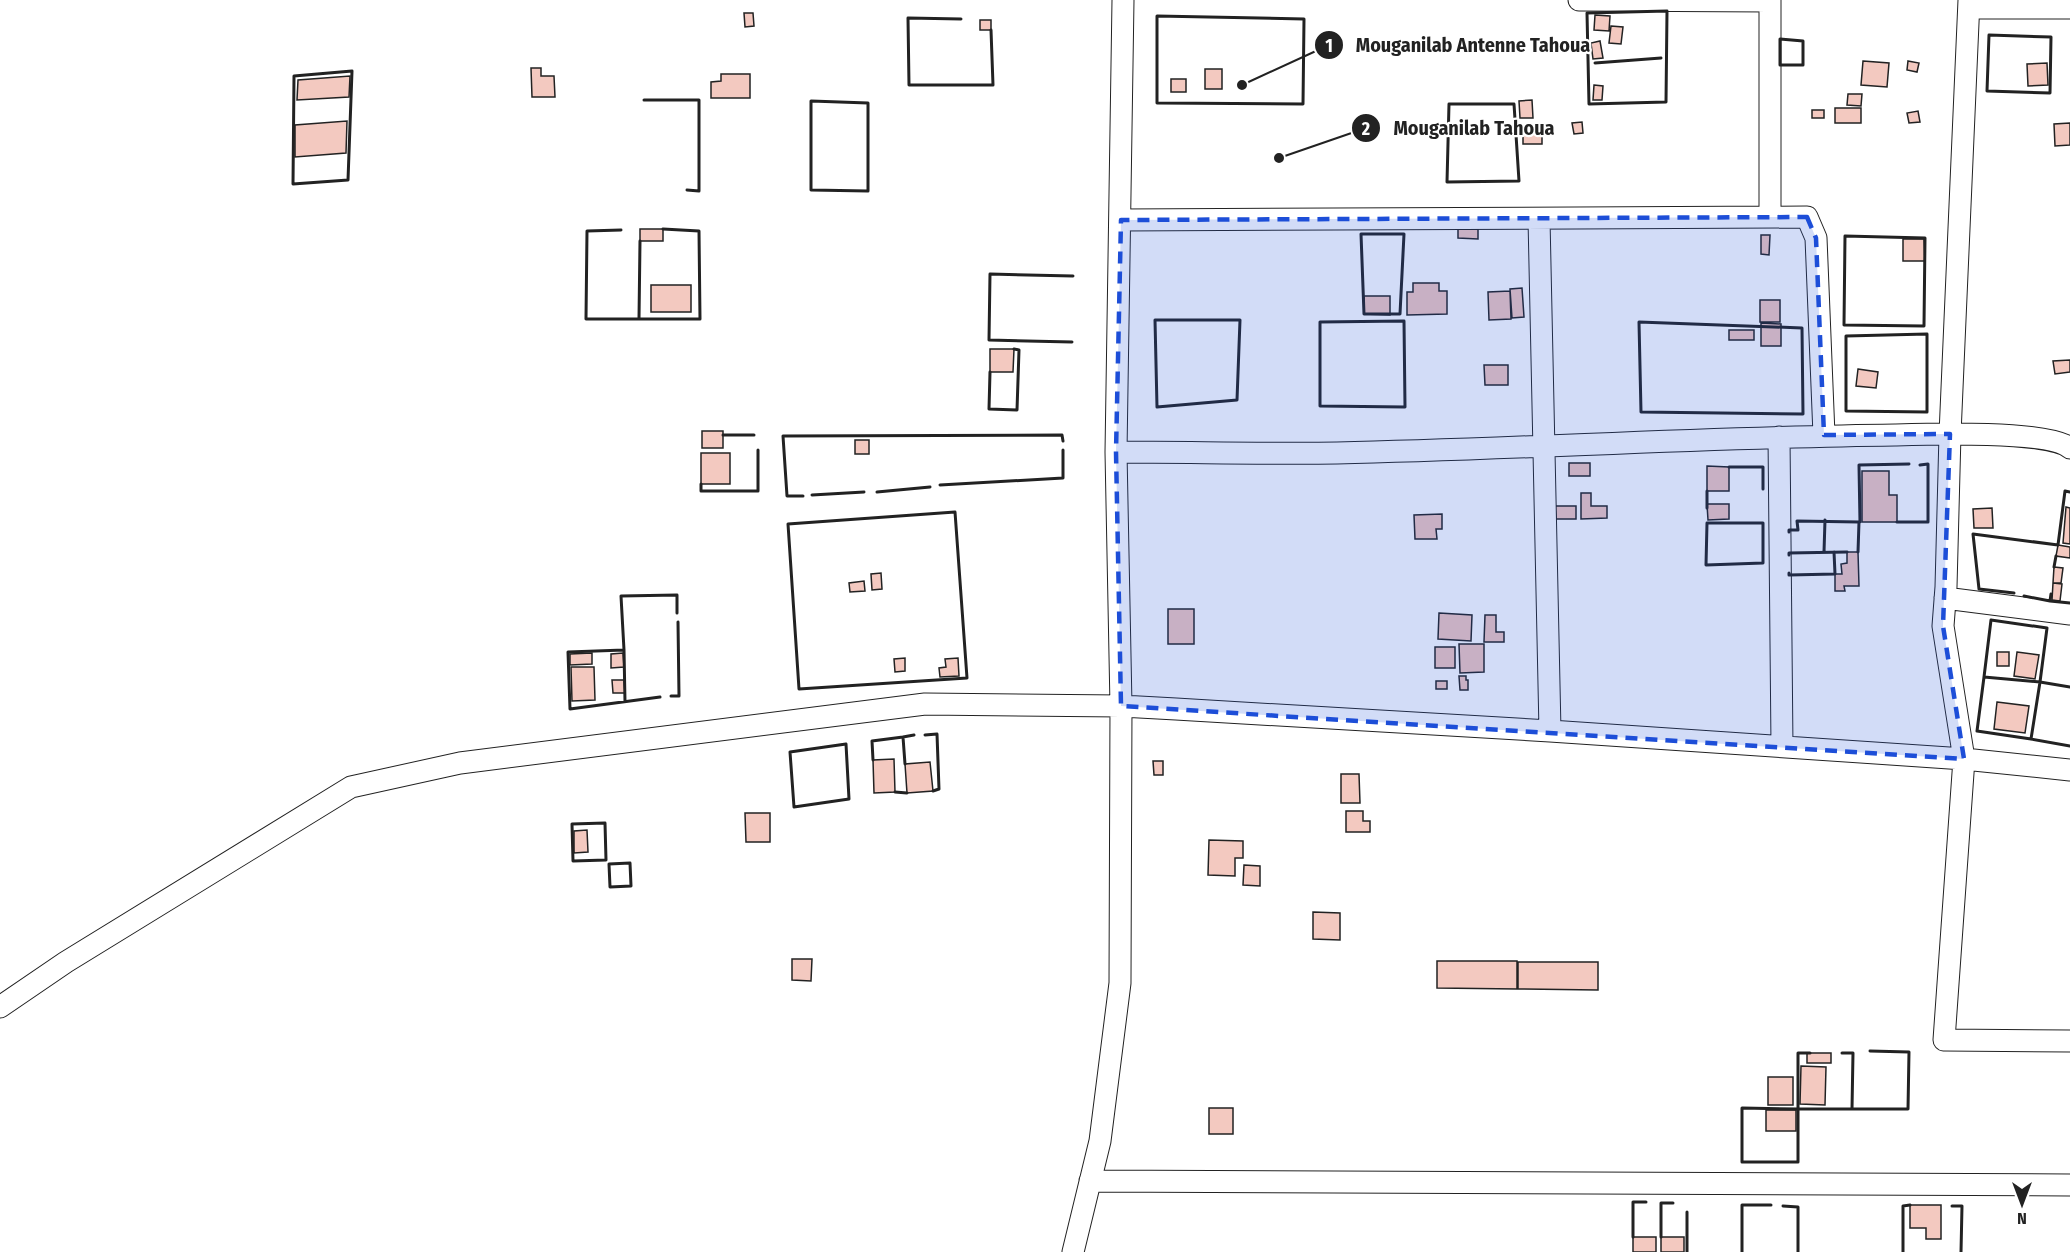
<svg xmlns="http://www.w3.org/2000/svg" width="2070" height="1252" viewBox="0 0 2070 1252" font-family="'Fira Sans Condensed',sans-serif">
<style>
.building{fill:#f3c9c0;stroke:#222;stroke-width:1.5}
.lines{fill:none;stroke-linecap:round;stroke-linejoin:round}
.minor-casing{stroke:#222;stroke-width:23}
.minor{stroke:#fff;stroke-width:21}
.wall{stroke:#222;stroke-width:3}
.marked{fill:#1d4ed8;fill-opacity:0.2;stroke:#1d4ed8;stroke-width:4.5;stroke-dasharray:12 8;stroke-linejoin:round}
.leader{fill:none;stroke:#222;stroke-width:2}
.callout-dot{fill:#222;stroke:#fff;stroke-width:2}
.mark-label{font-size:18px;text-anchor:middle;font-weight:bold;fill:#fff}
.callout-label{font-size:20px;text-anchor:middle;font-weight:bold;fill:#222;stroke:#fff;stroke-width:4.5;stroke-linejoin:round;paint-order:stroke}
</style>
<rect width="100%" height="100%" fill="#fff"/>
<path class="building" d="M744,13H753L754,26L745,27Z
M1595,15L1610,16L1609,31L1594,30Z
M980,20H991V30H980Z
M1611,26L1623,27L1621,44L1609,43Z
M1600,41L1603,58L1593,59L1591,43Z
M1863,61L1889,63L1887,87L1861,85Z
M1908,61L1919,63L1917,72L1907,70Z
M2047,63L2048,85L2028,86L2027,64Z
M531,68H541V76H554L555,97H532Z
M1205,69H1222V89H1205Z
M721,74H750V98H711V82L721,81Z
M350,76L349,97L297,100L298,80Z
M1171,79H1186V92H1171Z
M1594,85L1603,86L1602,100H1593Z
M1848,94H1862L1861,106L1847,105Z
M1532,100L1533,118H1520L1519,101Z
M1835,108H1861V123H1835Z
M1812,110H1824V118H1812Z
M1918,111L1920,122L1909,123L1907,113Z
M347,121L346,153L295,157V125Z
M1582,122L1583,133L1574,134L1572,123Z
M2070,123V145L2055,146L2054,124Z
M1523,125H1542V144H1523Z
M640,229H663V241H640Z
M1458,229H1478V239L1458,238Z
M1761,235H1770L1769,255L1761,254Z
M1903,239H1924L1925,261H1903Z
M1413,283H1439V291H1447V314L1407,315V292H1413Z
M651,285H691V312H651Z
M1522,288L1524,317L1512,318L1510,289Z
M1510,291L1511,319L1489,320L1488,292Z
M1364,296H1390V315L1364,314Z
M1760,300H1780V322H1760Z
M1761,323L1781,324V346H1761Z
M1729,330H1754V340H1729Z
M990,349H1014L1013,372H990Z
M2070,360V372L2055,374L2053,361Z
M1484,365H1508V385H1485Z
M1858,369L1878,372L1876,388L1856,386Z
M702,431H723V448H702Z
M855,440H869V454H855Z
M701,453H730V484H701Z
M1569,463H1590V476H1569Z
M1707,466L1729,467V491H1707Z
M1862,471H1889V495H1897V522H1862Z
M1581,493H1591V506H1607V518L1581,519Z
M1707,504H1729V519L1708,520Z
M1555,506H1576V519H1556Z
M2066,507L2070,508V544L2063,543Z
M1992,508L1993,528H1974L1973,509Z
M1442,514V529H1436L1437,539H1415L1414,515Z
M2058,545L2070,547V558L2056,556Z
M1847,552H1858L1859,586H1844L1845,591H1835V574H1842L1841,564L1847,563Z
M2054,567L2063,568L2061,583H2053Z
M881,573L882,589L872,590L871,574Z
M864,581L865,591L850,592L849,583Z
M2053,583L2062,584L2060,601L2052,600Z
M1168,609H1194V644H1168Z
M1439,613L1472,615L1471,641L1438,639Z
M1485,615H1496V632H1504V642H1484Z
M1459,644H1484V672L1460,673Z
M1435,647H1455V668H1435Z
M1997,652H2009V666H1997Z
M2017,652L2039,655L2035,679L2014,676Z
M592,653V664L570,665V654Z
M623,653L624,667L611,668V654Z
M905,658V671L895,672L894,659Z
M958,658L959,676L940,677L939,668L946,667L945,659Z
M571,667H594L595,700L572,701Z
M1459,676H1466V680H1468V690H1460Z
M612,680H624L625,693H613Z
M1436,681H1447V689H1436Z
M1997,702L2029,706L2025,733L1994,729Z
M894,759L895,792L874,793L873,760Z
M1153,761H1163V775H1154Z
M930,762L933,791L907,793L905,764Z
M1341,774H1359L1360,803H1341Z
M1346,811H1363V821H1370V832H1346Z
M745,813H770V842H746Z
M587,830L588,852L574,853V831Z
M1209,840L1243,841V858H1235V876L1208,875Z
M1244,865L1260,866V886L1243,885Z
M1313,912L1340,913V940L1313,939Z
M792,959H812L811,981L792,980Z
M1437,961H1517V989L1437,988Z
M1518,962H1598V990L1518,989Z
M1807,1053H1831V1063H1807Z
M1801,1066L1826,1067L1825,1105L1800,1104Z
M1768,1077H1793V1105H1768Z
M1209,1108H1233V1134H1209Z
M1766,1110H1796V1131H1766Z
M1910,1205H1941V1239H1926V1228H1910Z
M1633,1237H1656V1252H1633Z
M1661,1237H1684V1252H1661Z"/>
<g class="lines">
<defs>
<path id="minor" d="M1579,0L1770,1
M1770,0V216
M1969,0L1950,434L1946,587L1943,626L1964,759L1944,1040L2070,1041
M1969,8H2070
M1539,219L1550,731
M1121,220L1807,217L1816,238L1824,435
M1779,437L1782,746
M1116,452C1190,452 1264,454 1337,453C1523,449 1709,437 1895,435C1927,434 2049,430 2070,448
M1945,598L2070,614
M0,1007L66,962L351,787L460,763L925,704L1121,706L1176,709L1550,731L1964,759L2070,770
M1090,1181L2070,1185
M1073,1252L1100,1141L1120,983L1121,706L1116,452L1123,0"/>
</defs>
<use href="#minor" class="minor-casing"/>
<use href="#minor" class="minor"/>
<path class="wall" d="M1667,11L1666,102L1589,104L1587,13Z
M1157,16L1304,19L1303,104L1157,103Z
M961,19L908,18L909,85H993L991,30
M1989,35L2051,37L2050,93L1987,91Z
M1780,39L1803,41V65H1780Z
M1595,63L1661,58
M352,71L348,180L293,184L294,76Z
M644,100H699V191L687,190
M811,101L868,103V191L811,190Z
M1449,104H1514L1519,181L1447,182Z
M621,230L587,231L586,319H700L699,231L663,229
M1361,234H1404L1400,314H1364Z
M1845,236L1925,238L1924,326L1844,325Z
M639,319L640,241
M1155,320H1240L1237,400L1157,407Z
M1404,321L1405,407L1320,406V322Z
M1639,322L1802,328L1803,414L1641,412Z
M1927,334V412L1846,411V336Z
M1072,342L989,340L990,274L1073,276
M990,372L989,409L1017,410L1019,350L1014,349
M723,435H754
M1729,467H1763V489
M701,484V491H758V450
M940,485L1063,478V450
M1707,491V508
M877,492L930,487
M812,495L864,492
M803,496H787L783,436L1062,435L1063,441
M955,512L967,678L799,689L788,524Z
M1860,522L1859,465L1909,464
M1897,522H1928V464L1920,465
M1707,523H1763V563L1706,565Z
M1789,532V530H1798L1797,521L1859,522L1858,552
M1824,552L1825,520
M1789,555V553L1847,552
M2054,567L2056,556
M1789,573V575L1835,574L1834,552
M2014,593L1979,589L1973,534L2058,545L2065,491L2070,492
M2051,594L2050,601L2070,603
M2024,596L2050,601
M624,650L621,596L677,595V613
M1984,677L1991,620L2047,628L2040,682L1984,677L1977,731L2031,739
M2070,687L2040,682L2031,739L2070,746
M671,696H679L678,622
M625,702L624,650L568,652L570,709L660,697
M925,735L937,734L939,789L933,791
M846,744L849,799L794,807L790,752Z
M873,760L872,741L903,737
M905,764L903,737L914,735
M895,792L907,793
M605,823L606,860L573,861L572,824Z
M630,863L631,886L610,887L609,864Z
M1810,1053H1798V1109H1852L1853,1053H1842
M1742,1108L1798,1109V1162H1742Z
M1852,1109H1908L1909,1052L1870,1051
M1783,1206L1798,1207V1252
M1952,1206H1962L1961,1252
M1687,1212V1252
M1633,1237V1202H1646
M1661,1237V1203H1673
M1742,1252V1205H1771
M1903,1252V1206L1910,1205"/>
</g>
<path class="marked" d="M1807,217L1816,238L1824,435L1950,434L1943,626L1964,759L1121,706L1116,452L1121,220Z"/>
<path class="leader" d="M1242 85L1329 45M1279 158L1366 128"/>
<g class="callout-dot">
<circle cx="1242" cy="85" r="6"/>
<circle cx="1279" cy="158" r="6"/>
<circle cx="1329" cy="45" r="15"/>
<circle cx="1366" cy="128" r="15"/>
</g>
<g class="mark-label">
<text x="1329" y="52">1</text>
<text x="1366" y="135">2</text>
</g>
<g class="callout-label">
<text x="1473" y="52">Mouganilab Antenne Tahoua</text>
<text x="1474" y="135">Mouganilab Tahoua</text>
</g>
<g transform="translate(2022 1204) rotate(180)" stroke="#ffffff" stroke-width="4.5" paint-order="stroke">
<path d="M0-4.5L10 22L0 15L-10 22Z" fill="#222222"/>
<text y="-9" font-size="16" font-weight="bold" text-anchor="middle" fill="#222222">N</text>
</g>
</svg>
